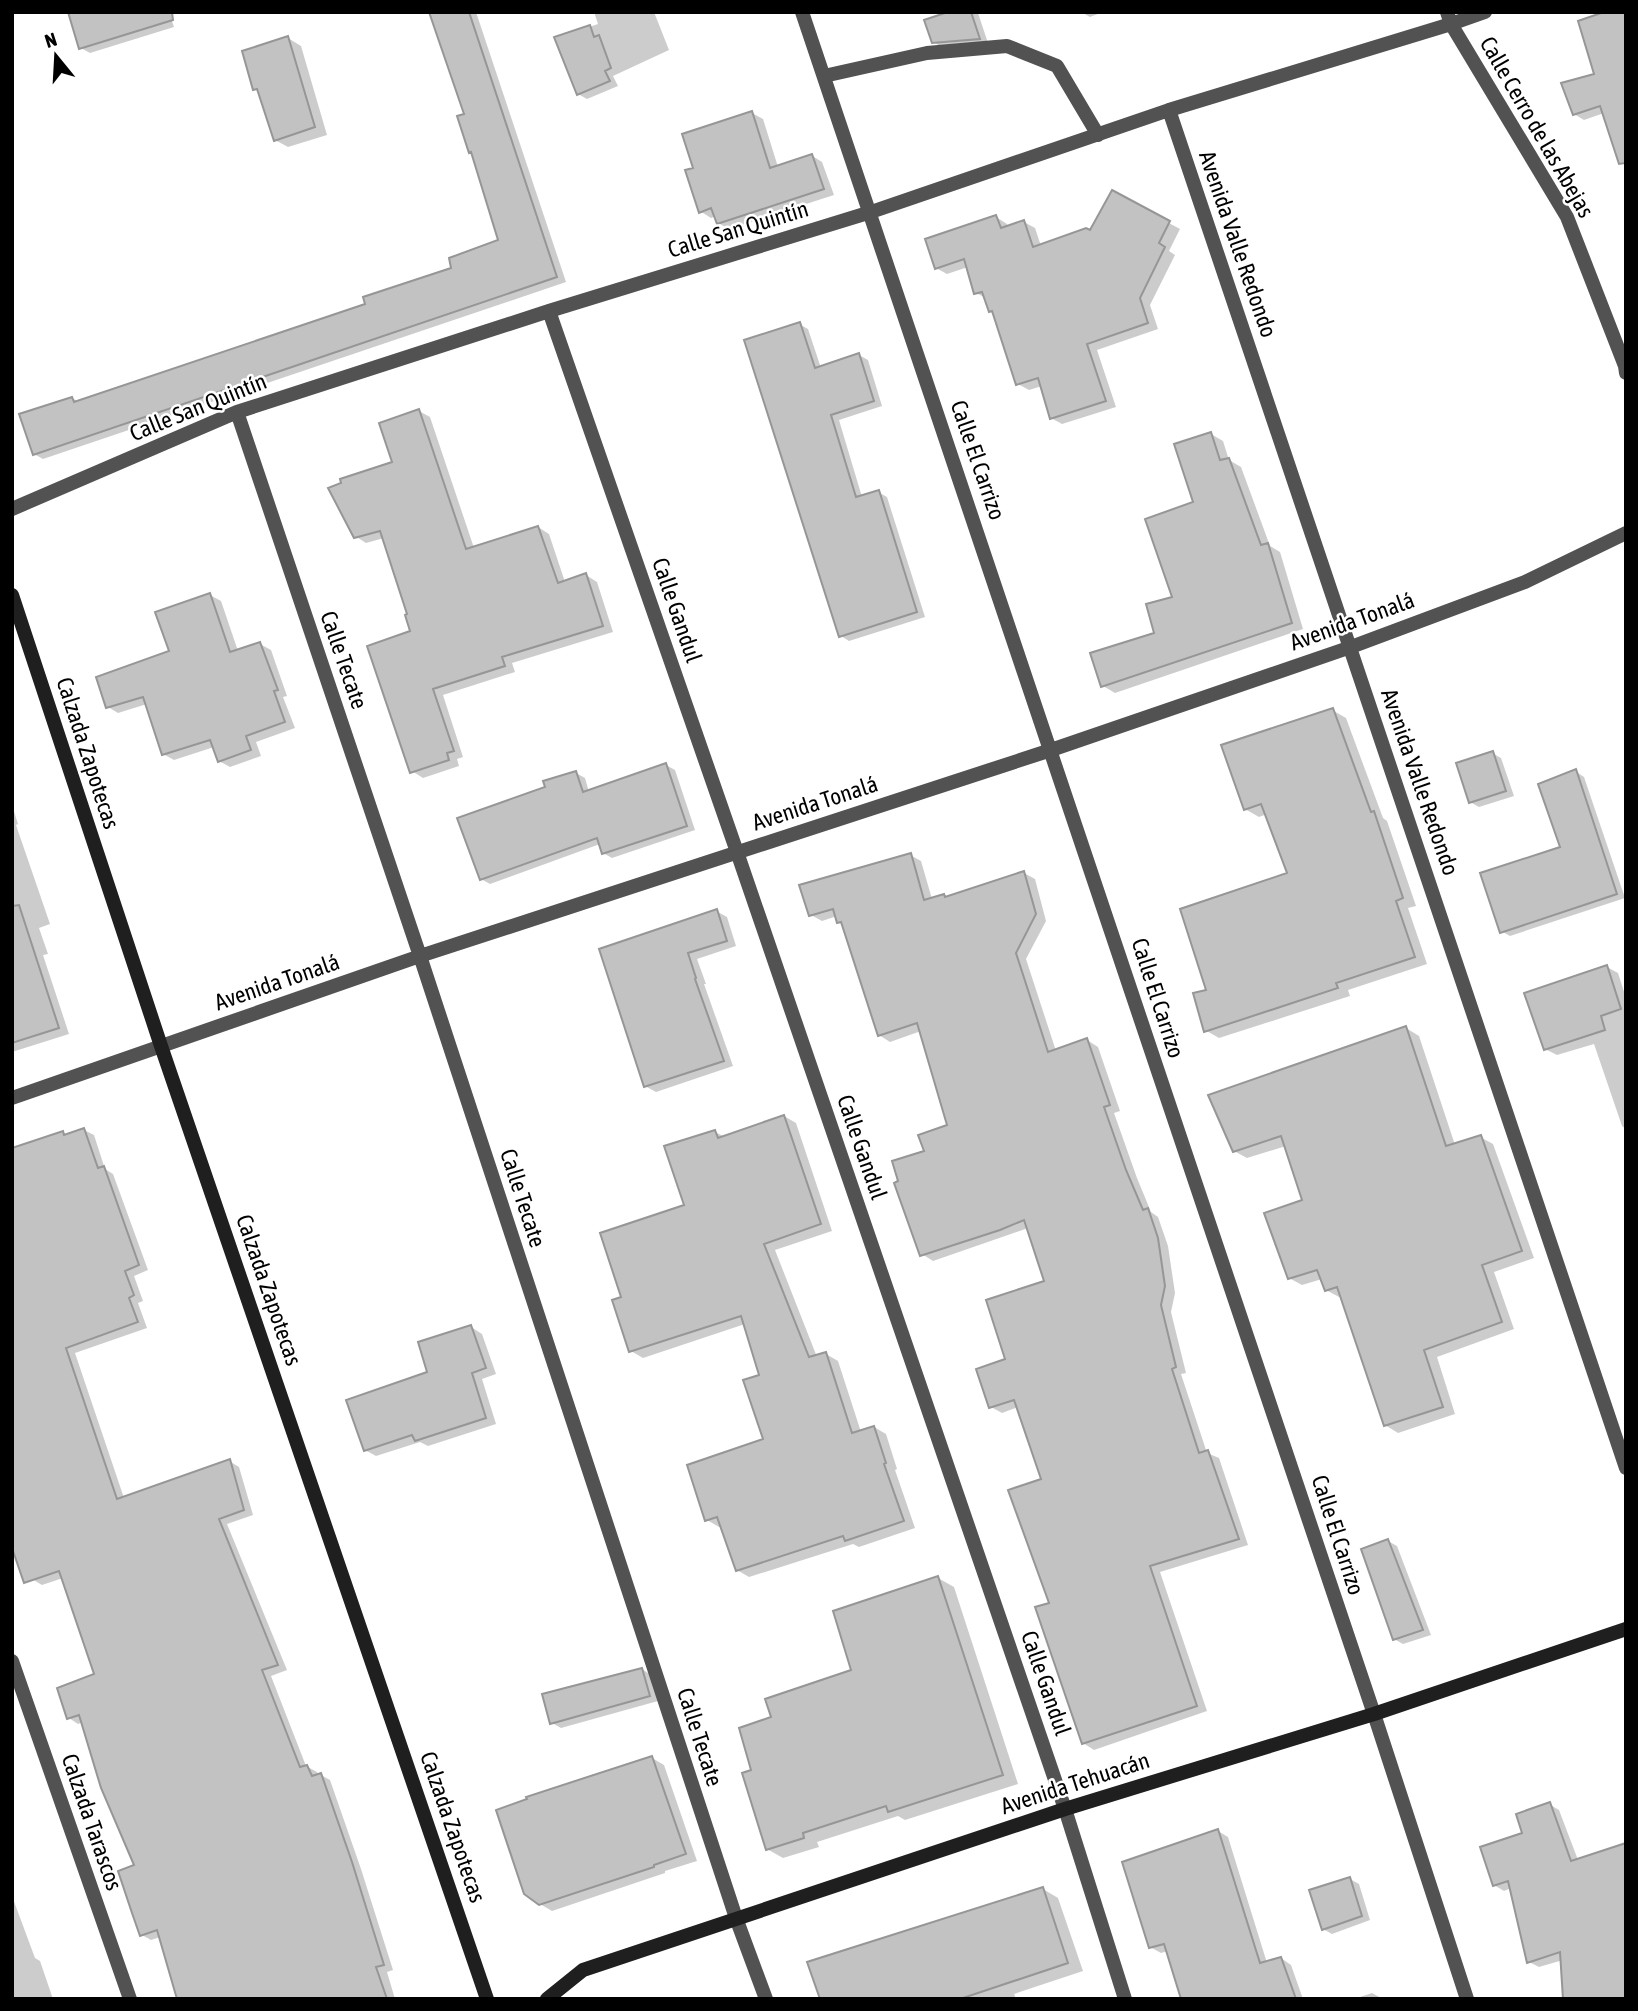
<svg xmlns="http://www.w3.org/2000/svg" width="1638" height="2011" viewBox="0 0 1638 2011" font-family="'Asap Condensed',sans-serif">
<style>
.shadow{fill:#0003}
.building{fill:#c2c2c2;stroke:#969696;stroke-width:2}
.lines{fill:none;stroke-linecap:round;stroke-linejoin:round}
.lane{stroke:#525252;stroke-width:14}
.street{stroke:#525252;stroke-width:14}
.secondary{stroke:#1f1f1f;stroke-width:14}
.labels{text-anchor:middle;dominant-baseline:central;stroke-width:5;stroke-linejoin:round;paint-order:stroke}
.street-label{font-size:23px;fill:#000;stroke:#fff}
</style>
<rect width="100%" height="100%" fill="#fff"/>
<path class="shadow" d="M169,12L174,27L90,53L81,48Z
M431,12H476L566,282L43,459L34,454L72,398L79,402L367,305L453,269L500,241L466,115Z
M594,12H654L669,50L613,76L618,86L587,99L578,94L556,38L598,24Z
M954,12L978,13L988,43L942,47L933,42Z
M1081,12H1103L1090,17Z
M288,38L301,46L327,135L288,147L275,140L259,91L255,89Z
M1596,76L1604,113L1584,120L1574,114Z
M752,113L763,119L778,167L811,155L822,162L834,195L729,229L718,223L716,216L711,218L700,211L695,169Z
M1113,193L1180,229L1169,251L1175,255L1150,305L1158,329L1097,350L1116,407L1062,424L1051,418L1042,386L1029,390L1018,384L994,313L990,311L986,298L976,293L968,267L947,274L936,268L996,217L1007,224L1008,227L1024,222L1035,228L1041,246L1091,233Z
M799,324L808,329L821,368L859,355L868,360L882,406L839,420L862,497L878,492L887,497L925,617L849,641L841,636Z
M419,411L430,417L474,548L538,527L549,534L565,582L586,575L597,582L613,632L512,663L515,672L443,695L463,757L457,759L459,766L423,778L412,771V632L409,615L384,538L366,543L355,536L394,463Z
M1211,434L1223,441L1229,460L1241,467L1270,546L1280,552L1303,629L1115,693L1103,686L1157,634L1175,598Z
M210,595L221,601L238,651L260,644L271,650L287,696L283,697L295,728L256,742L261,756L230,767L219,761L214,747L174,760L163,754L147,704L118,713L108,707L171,652Z
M1332,710L1346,718L1383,818L1387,821L1416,906L1408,908L1427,964L1348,990L1350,996L1219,1038L1205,1030L1208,991L1289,875L1267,814L1259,817L1245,809Z
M1492,753L1501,758L1514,796L1479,807L1470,802Z
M666,765L675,770L695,830L612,858L603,853L600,844L490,884L481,879L547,788L576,773L585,778L589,792Z
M1575,771L1584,777L1625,898L1510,936L1501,931L1563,848Z
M12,805L18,824L16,825L50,924L39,928L48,954L43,955L69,1034L12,1052Z
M910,855L921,861L932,899L944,896L948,898L1024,873L1035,879L1046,921L1026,959L1056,1051L1087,1040L1098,1047L1120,1111L1114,1113L1137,1178L1151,1212L1158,1217L1168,1246L1175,1293L1171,1312L1186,1373L1181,1374L1207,1453L1219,1458L1248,1545L1160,1572L1207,1711L1094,1750L1083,1743L1051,1604L1044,1480L1018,1407L1002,1413L991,1407L1008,1360L1046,1282L1028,1228L933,1261L922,1254L926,1152L950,1126L921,1031L890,1042L879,1035L844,925L838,922L837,916L822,921L811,915Z
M716,911L727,917L736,946L697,959L706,984H704L733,1066L656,1092L645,1086L601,950Z
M1607,967L1618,973L1626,998V1129L1622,1126L1594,1044L1557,1055L1545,1049Z
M1406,1028L1419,1036L1455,1145L1480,1137L1493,1144L1534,1258L1494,1272L1514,1329L1437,1357L1455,1414L1398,1433L1385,1425L1342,1296L1339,1297L1326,1290L1322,1279L1302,1285L1289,1278L1304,1202L1286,1146L1247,1158L1234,1151Z
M784,1116L796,1123L832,1231L775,1250L817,1357L826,1354L838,1361L861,1432L874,1427L886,1434L897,1469L895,1470L915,1528L859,1547L853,1544L749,1577L737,1570L722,1526L719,1527L707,1520L765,1440L761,1376L745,1324L643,1358L631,1351L623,1298L687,1206L715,1132L725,1137Z
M84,1130L94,1135L105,1169L113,1174L148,1270L134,1276L143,1301L138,1303L147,1328L75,1353L124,1498L229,1461L239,1467L253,1515L227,1524L287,1670L271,1676L306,1766L317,1772L318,1776L321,1775L330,1780L361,1869L393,1970L387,1972L395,1999H179L160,1937L151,1940L142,1935L136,1866L83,1722L78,1724L69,1718L96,1675L63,1578L42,1585L32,1579L62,1133L66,1136Z
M471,1327L482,1334L496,1374L482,1379L496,1424L428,1446L420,1442L376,1456L365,1450Z
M1388,1541L1397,1546L1431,1635L1403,1644L1394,1639Z
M938,1578L954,1587L1018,1784L905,1820L898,1816L817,1842L819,1847L783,1858L767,1849L753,1771L773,1718L854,1671Z
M642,1669L651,1675L658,1701L561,1728L552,1723Z
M652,1758L664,1765L697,1861L665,1871V1873L552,1911L540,1904Z
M1549,1804L1559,1810L1578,1860L1563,1960L1539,1967L1529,1962L1511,1888L1504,1891L1494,1885L1524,1834Z
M1218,1831L1228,1837L1267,1963L1281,1958L1291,1965L1303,1999H1183L1168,1951L1161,1953L1150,1947Z
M1350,1879L1359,1884L1370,1920L1332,1934L1323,1929Z
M1043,1889L1058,1898L1083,1971L1014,1994L1016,1999H822Z
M12,1896L35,1958L40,1961L53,1999H12Z
M1372,1993L1383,1999H1354Z"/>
<path class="building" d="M68,12H172L173,20L79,49Z
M429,12H469L557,277L33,455L19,414L72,397L74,402L365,304L363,297L451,268L449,258L498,240L471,152L469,153L457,116L464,114Z
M948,12H971L980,39L932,43L924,20Z
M1604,12H1626V163L1619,164L1600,106L1573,115L1561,83L1594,74L1578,21Z
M590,25L594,37L599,35L611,68L605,71L610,81L577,95L554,37Z
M288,36L315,127L274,141L257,89L253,90L242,51Z
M752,111L770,168L812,154L824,189L717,224L711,208L699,213L685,170L693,168L682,134Z
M1112,190L1170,221L1159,243L1165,247L1140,298L1148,323L1087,344L1106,401L1050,419L1038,378L1016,385L992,311L989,312L982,292L974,294L964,259L935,269L925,239L996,215L1001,228L1024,220L1033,247L1086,228L1090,230Z
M800,322L815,368L859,353L874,401L831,415L856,497L879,490L917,612L839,637L744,340Z
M419,409L466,549L538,526L558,583L586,573L603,626L502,657L505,666L433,689L454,751L447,753L449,760L410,773L367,646L410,631L405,615L407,614L380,531L354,538L328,488L341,483L340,479L392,462L379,423Z
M1211,432L1220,460L1229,458L1261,545L1268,543L1292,623L1101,687L1090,653L1154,633L1146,604L1172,597L1145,519L1193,502L1174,444Z
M210,593L230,652L260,642L278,690L274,691L285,722L246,736L251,750L218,762L210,740L162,755L143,697L106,708L96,677L169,651L155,612Z
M1333,708L1371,812L1374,811L1403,898L1396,901L1415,957L1336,983L1338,988L1204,1032L1193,993L1206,990L1180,909L1287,873L1261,804L1244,810L1221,745Z
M1493,751L1506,791L1469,803L1456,763Z
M666,763L687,826L602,854L597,838L480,880L457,818L545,787L543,781L576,771L583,792Z
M1576,769L1617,894L1500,933L1480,873L1560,847L1538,784Z
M911,853L924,900L944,894L945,897L1024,871L1036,914L1016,953L1048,1052L1087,1038L1110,1105L1104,1107L1126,1170L1143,1210L1148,1208L1158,1238L1165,1286L1161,1305L1176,1367L1172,1369L1199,1453L1208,1450L1239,1539L1150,1566L1197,1706L1082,1744L1035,1607L1049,1603L1008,1490L1041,1479L1014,1400L989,1408L976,1369L1005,1359L986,1300L1044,1281L1024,1220L1000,1230L920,1256L894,1183L898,1181L892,1161L924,1151L918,1135L947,1125L917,1023L878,1036L841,922L837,923L833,909L809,916L799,885Z
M19,905L59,1028L12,1043V906Z
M717,909L727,941L688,953L696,978L695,979L724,1061L644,1087L599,949Z
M1607,965L1621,1009L1601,1016L1605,1030L1544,1050L1524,993Z
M1406,1026L1446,1146L1481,1135L1522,1251L1482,1265L1502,1322L1424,1350L1443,1407L1384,1426L1337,1287L1325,1291L1317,1270L1288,1279L1264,1213L1302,1200L1281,1136L1233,1152L1208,1095Z
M784,1115L821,1224L764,1244L809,1357L826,1352L852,1433L874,1426L886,1463L884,1464L904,1521L845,1541L843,1536L736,1571L717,1517L705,1521L687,1465L763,1439L743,1380L759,1375L741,1316L629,1352L612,1300L621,1297L600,1233L684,1205L664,1146L715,1130L718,1138Z
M84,1128L98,1168L104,1166L139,1265L125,1271L134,1295L129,1298L138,1322L66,1348L117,1499L230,1459L244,1510L219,1519L278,1665L262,1670L300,1767L307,1765L312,1776L321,1773L352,1862L384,1965L376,1967L387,1999H177L157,1930L140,1936L132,1913L118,1871L134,1865L101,1788L79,1715L67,1719L57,1688L94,1674L59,1571L24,1583L12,1548V1148L63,1131L64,1135Z
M471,1325L486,1368L472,1373L486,1418L415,1441L412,1435L364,1451L346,1400L427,1372L418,1342Z
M1388,1539L1423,1630L1393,1640L1361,1549Z
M938,1576L1003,1775L888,1812L886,1806L803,1833L804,1838L766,1850L742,1773L751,1770L739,1728L771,1717L765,1699L851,1670L833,1611Z
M642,1668L650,1696L550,1724L542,1694Z
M652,1756L686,1854L654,1865V1867L539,1905L524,1894L496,1810L527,1799L526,1797Z
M1550,1802L1571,1861L1626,1843V1999H1563L1560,1952L1527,1963L1508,1881L1493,1886L1480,1847L1522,1833L1516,1814Z
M1218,1829L1260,1963L1281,1957L1296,1999H1181L1164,1944L1149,1948L1122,1862Z
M1350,1877L1362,1916L1322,1930L1309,1890Z
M1043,1887L1068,1963L960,1999H820L807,1962Z"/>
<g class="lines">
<path class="lane" d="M824,76L927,53L1007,46L1057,66L1098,135"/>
<path class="street" d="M802,12L1374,1714L1467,1999
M1447,12L1451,24L1567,217L1625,366L1626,373
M1169,110L1626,1468
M549,311L737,852L1065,1809L1125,1999
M237,412L420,956L736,1918L766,1999
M12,509L237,412L549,311L871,212L1169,110L1451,24L1485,12
M12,1098L420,956L1051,750L1351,647L1525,582L1626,533
M12,1661L130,1999"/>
<path class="secondary" d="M12,595L161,1046L487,1999
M547,1999L583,1970L1065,1809L1374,1714L1626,1629"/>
</g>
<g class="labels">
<g class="street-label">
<text transform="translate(1537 127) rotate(60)">Calle Cerro de las Abejas</text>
<text transform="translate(738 229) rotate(-17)">Calle San Quintín</text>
<text transform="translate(1238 244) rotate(71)">Avenida Valle Redondo</text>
<text transform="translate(198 407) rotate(-22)">Calle San Quintín</text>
<text transform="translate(978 460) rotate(71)">Calle El Carrizo</text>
<text transform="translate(677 610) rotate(71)">Calle Gandul</text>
<text transform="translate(1352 621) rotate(-20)">Avenida Tonalá</text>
<text transform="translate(344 660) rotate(71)">Calle Tecate</text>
<text transform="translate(88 753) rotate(72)">Calzada Zapotecas</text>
<text transform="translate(1420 782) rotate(71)">Avenida Valle Redondo</text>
<text transform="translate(815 803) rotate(-18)">Avenida Tonalá</text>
<text transform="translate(277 982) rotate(-19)">Avenida Tonalá</text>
<text transform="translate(1158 998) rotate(72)">Calle El Carrizo</text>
<text transform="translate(862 1147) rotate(71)">Calle Gandul</text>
<text transform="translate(523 1198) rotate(72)">Calle Tecate</text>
<text transform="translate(269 1290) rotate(71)">Calzada Zapotecas</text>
<text transform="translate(1338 1535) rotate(72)">Calle El Carrizo</text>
<text transform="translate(1046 1683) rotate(71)">Calle Gandul</text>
<text transform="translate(700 1737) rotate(72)">Calle Tecate</text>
<text transform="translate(1075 1783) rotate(-18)">Avenida Tehuacán</text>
<text transform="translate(92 1822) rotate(71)">Calzada Tarascos</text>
<text transform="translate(453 1827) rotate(71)">Calzada Zapotecas</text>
</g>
</g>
<rect width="1638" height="2011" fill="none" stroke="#000000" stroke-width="28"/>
<g transform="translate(56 56) rotate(342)" stroke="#ffffff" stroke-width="5" paint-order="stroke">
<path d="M0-5L12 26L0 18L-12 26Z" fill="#000000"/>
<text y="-10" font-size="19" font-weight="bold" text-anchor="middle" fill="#000000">N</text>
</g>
</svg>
